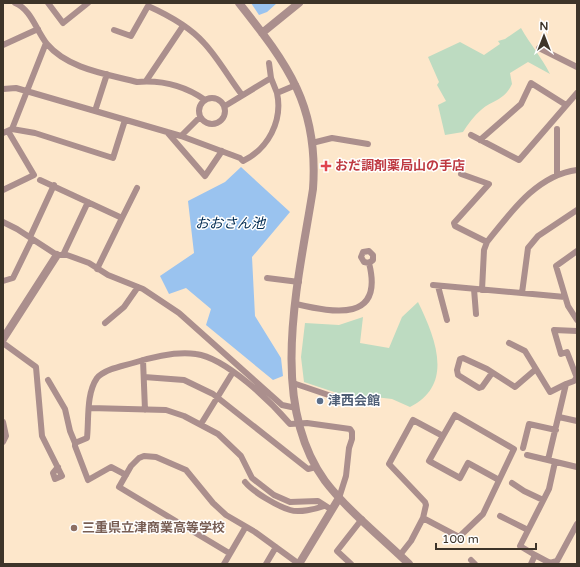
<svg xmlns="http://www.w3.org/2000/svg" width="580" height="567" viewBox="0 0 580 567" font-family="'Varela Round','Noto Sans JP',sans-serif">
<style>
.green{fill:#bddbc1}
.water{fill:#9ac3ef}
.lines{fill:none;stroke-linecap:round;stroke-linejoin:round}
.minor{stroke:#ab8f8d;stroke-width:6}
.tertiary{stroke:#ab8f8d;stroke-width:8}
.health-dot{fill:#e0444e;stroke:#fff;stroke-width:1.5}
.service-dot{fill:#5c6f8a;stroke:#fff;stroke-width:1.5}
.education-dot{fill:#8d6e63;stroke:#fff;stroke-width:1.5}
.labels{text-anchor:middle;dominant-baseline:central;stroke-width:3;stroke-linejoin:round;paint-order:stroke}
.health-label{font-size:13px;font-weight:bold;fill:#be3a42;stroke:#fff;text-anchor:start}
.service-label{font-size:13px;font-weight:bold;fill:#4e5e75;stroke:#fff;text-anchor:start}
.education-label{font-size:13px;font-weight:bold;fill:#785e54;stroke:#fff;text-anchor:start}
.water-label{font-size:14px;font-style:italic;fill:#002b52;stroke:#fff}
</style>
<rect width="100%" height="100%" fill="#fde7cb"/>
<path class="green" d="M521,28C530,44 542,58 550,74L528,62L510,73L512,84C504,101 494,99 481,110C474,116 468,124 463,132L445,135L438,105L446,101L437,85L439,82L428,57L460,42L484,55L500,44L498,41L505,39Z
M418,302C435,337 455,385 410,407L392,399L375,397L370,404L304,382L301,357L305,323L339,325L363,317L360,343L389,348L402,317Z"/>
<path class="water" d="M251,3H277L267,12L259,15Z
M241,167L290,212L252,257L255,316L281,358L283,376L273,380L206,325L211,309L186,288L169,294L160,276L194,253L188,201L225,182Z"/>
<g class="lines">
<path class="minor" d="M15,3C31,9 37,32 47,44C68,69 107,74 137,82C161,80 185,86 205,100
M48,3L63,23L88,3
M114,30L131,36L148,6C168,15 189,26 204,43C218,58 229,78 242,95
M3,45L38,29
M539,48L577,67
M269,63L271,78L277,93
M146,81L183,26
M3,89L16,88L181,136L240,158L243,161C268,149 283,121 277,93L296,85
M199 111a13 13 0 1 1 26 0a13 13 0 1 1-26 0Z
M225,106L271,78
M95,111L107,74
M12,129L46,43
M557,129V174
M167,132L205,176L222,151
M3,133L12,129L35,133L113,158L125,120
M471,135L519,160L577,93
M181,136L200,117
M480,140L521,104L531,83L566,105
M312,143L332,138L368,144
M461,174L489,184L454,223L455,226L487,242
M40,180L122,218L97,269
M3,190L34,175L8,131
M122,218L137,188
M3,222L17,229L57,255H67L89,263L108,275L143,289L179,313L282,405L296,408
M30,237L54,185
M369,251L373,255V260L369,263L364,262L361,257L363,252Z
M577,251L556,266L568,306L577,320
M63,255L88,202
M267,278L299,282
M3,281L13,278L32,239
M433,285L565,297
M438,286L447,320
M474,289L476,314
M482,290L484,250L487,242C511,212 537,175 577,170
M522,293L528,248L538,236L577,210
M296,304C335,313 384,322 369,263
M105,323L124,307L138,287
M3,343L36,367L42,436L62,476L55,479L53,473L58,467
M509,343L525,351L536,369
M143,360L145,410
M492,373L482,387L479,388L458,375L457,370L460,359L463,358L487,369L515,387L536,369L550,392L566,384
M144,377L184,380L213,394L308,469L316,467
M577,378L567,352L561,354L554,330L577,331
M48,380L65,409L70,431L75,443
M293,383L349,402
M90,408L166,410L184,416L218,434L241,456L252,478L274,495L290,502L318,501L332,510
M455,415L514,449L483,514L459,537L423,518L426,505L425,502L389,464L413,420L443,436Z
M559,417L577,421
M3,422L6,436L3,442
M201,424L233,372
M443,436L429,461L460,478L468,463L499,480
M523,448L529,424L556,430
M527,455L577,467
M548,460L566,384L574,381L577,377
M126,475L111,467L88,480L75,446V443L87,438C89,419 86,394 97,378C104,369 123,366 133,363C152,357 177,351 196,354C226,358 271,402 290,424L307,423L350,429L352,432V439L349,448L346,476L339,498
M245,482C253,492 277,506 290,510C299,513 316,509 324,506
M512,483L524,491L543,500
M500,516L528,530
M229,553L119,487L131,466L139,458L144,456L156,457L186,470L213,503L226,515L255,532L299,564
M400,555L411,541L423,518
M535,555L550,563L557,561L577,524
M471,560L475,564
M224,564L245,528
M266,564L276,547
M351,564L337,551L362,519
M531,564L535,555L520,546L549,489L555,462"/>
<path class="tertiary" d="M239,3C288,65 319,106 313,189C299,279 267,401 325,481C347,510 382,538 409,564
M262,33L299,3
M3,339L57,255
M299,564L339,498"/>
</g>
<path class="health-dot" d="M324 160h4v4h4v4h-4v4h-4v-4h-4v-4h4z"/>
<circle class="service-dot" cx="320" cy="401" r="4"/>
<circle class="education-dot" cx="74" cy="528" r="4"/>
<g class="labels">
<g class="health-label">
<text x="335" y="166">おだ調剤薬局山の手店</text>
</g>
<g class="service-label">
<text x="328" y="401">津西会館</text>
</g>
<g class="education-label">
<text x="82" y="528">三重県立津商業高等学校</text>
</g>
<g class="water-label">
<text x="230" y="223">おおさん池</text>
</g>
</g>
<rect width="580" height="567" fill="none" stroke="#3d3429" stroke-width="8"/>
<g transform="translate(544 36)" stroke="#ffffff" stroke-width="3" paint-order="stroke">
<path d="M0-3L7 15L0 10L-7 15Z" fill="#3d3429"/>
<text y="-6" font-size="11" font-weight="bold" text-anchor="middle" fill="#3d3429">N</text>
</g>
<path d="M436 543v6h100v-6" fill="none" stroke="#3d3429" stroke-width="2"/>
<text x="442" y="543" font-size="12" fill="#3d3429" stroke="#ffffff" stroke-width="3" paint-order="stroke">100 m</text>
</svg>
